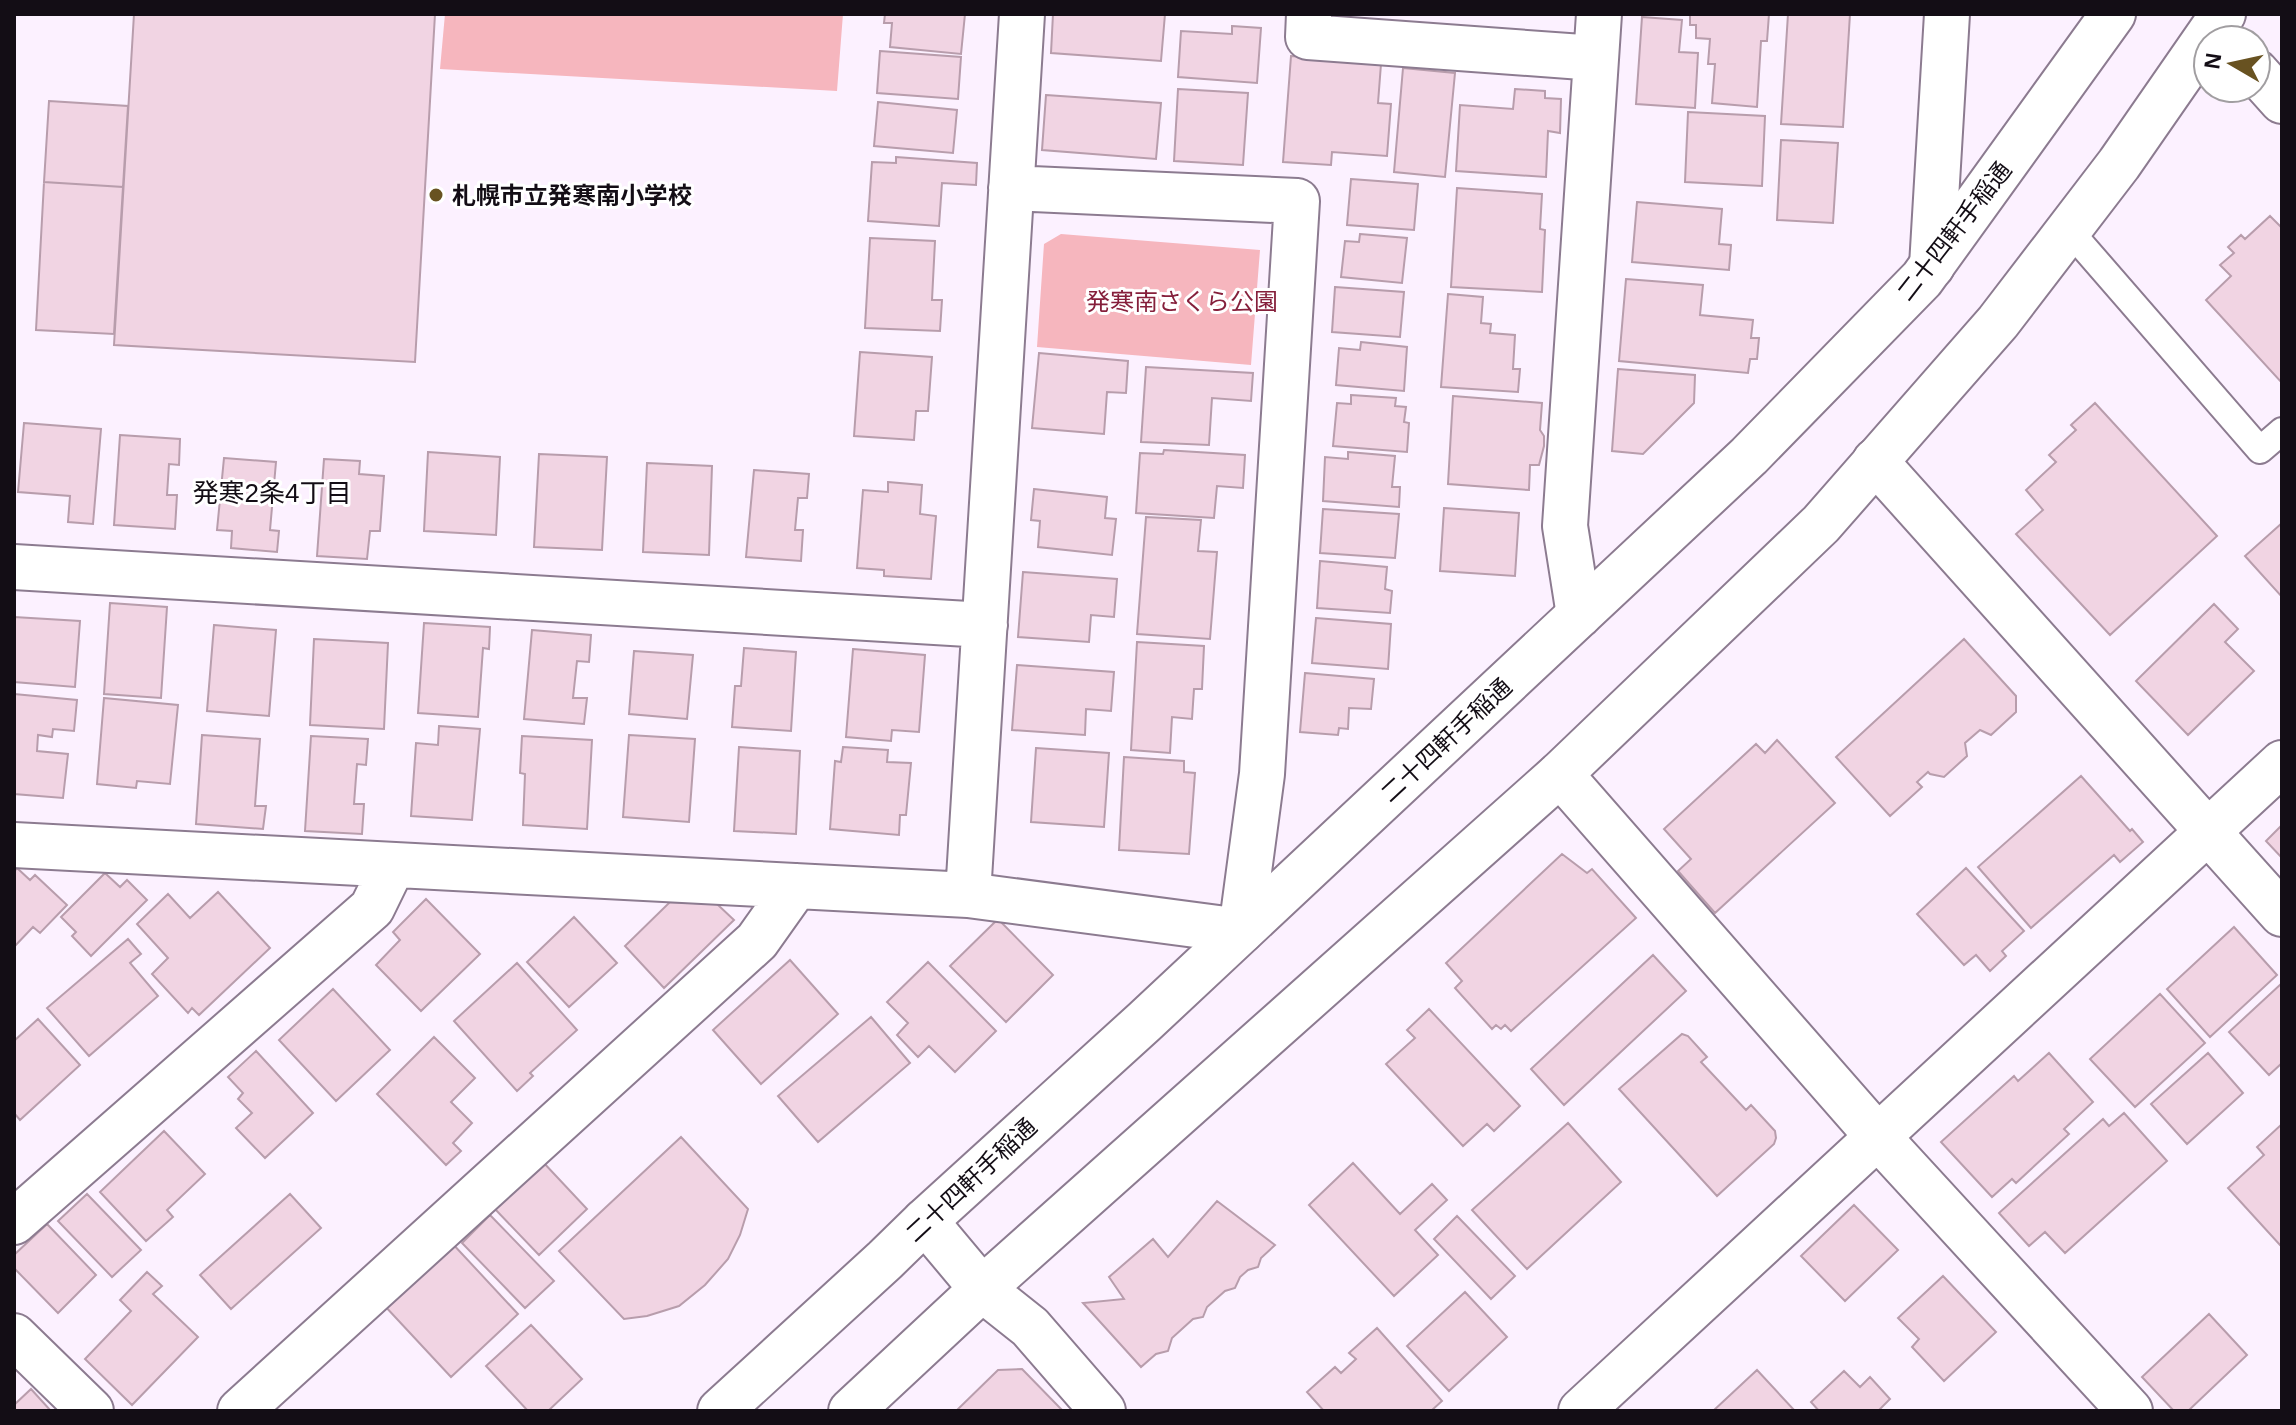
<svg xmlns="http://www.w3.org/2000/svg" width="2296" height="1425" viewBox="0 0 2296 1425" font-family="Helvetica,'Noto Sans JP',sans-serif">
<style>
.green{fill:#f6b6be}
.building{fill:#f1d4e3;stroke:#b89dac;stroke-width:2}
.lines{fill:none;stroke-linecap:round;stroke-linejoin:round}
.lane-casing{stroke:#8c7b90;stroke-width:30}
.street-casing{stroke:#8c7b90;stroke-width:48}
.secondary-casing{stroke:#8c7b90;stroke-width:48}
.lane{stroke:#fff;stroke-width:26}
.street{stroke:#fff;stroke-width:44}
.secondary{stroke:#fff;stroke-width:44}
.poi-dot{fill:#685221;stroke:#fff;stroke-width:3}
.labels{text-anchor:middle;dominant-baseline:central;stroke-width:6;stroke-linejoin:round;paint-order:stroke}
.poi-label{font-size:24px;font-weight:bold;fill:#130d15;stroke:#fff;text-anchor:start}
.street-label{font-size:24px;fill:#130d15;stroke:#fff}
.park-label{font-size:24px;fill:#851f3b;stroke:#fff}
.neighbourhood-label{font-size:26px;fill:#130d15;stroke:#fff}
</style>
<rect width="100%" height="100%" fill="#fcf1ff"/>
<path class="green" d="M445,14H843L837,91L440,69Z
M1061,234L1260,250L1251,365L1037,347L1044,244Z"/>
<path class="building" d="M134,14H435L415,362L114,345Z
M885,14H965L961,54L890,47L892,23H884Z
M1053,14H1165L1161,61L1051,53Z
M1690,14H1769L1767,41H1761L1757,107L1712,103L1715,64H1708L1710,39L1696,38V25H1690Z
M1788,14H1850L1843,127L1781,124Z
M1642,17L1682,20L1679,52L1698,53L1695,108L1636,104Z
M1232,26L1261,28L1257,83L1178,77L1181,31L1232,34Z
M880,51L961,57L958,99L877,93Z
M1291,56L1381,64L1378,103L1391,104L1387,156L1332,152L1331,165L1283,162Z
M1403,68L1455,73L1445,177L1394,172Z
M1178,89L1248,93L1243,165L1174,161Z
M1515,89L1545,91V98L1561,99L1560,133L1548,131L1546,177L1456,171L1460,105L1513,109Z
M1046,95L1161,103L1156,159L1042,150Z
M49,101L128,106L123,187L44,182Z
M878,102L957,110L953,153L874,146Z
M1688,112L1765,116L1762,186L1685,182Z
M1781,140L1838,143L1833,223L1777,220Z
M896,157L977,163L976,185L942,183L939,226L868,221L872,162L896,163Z
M1351,179L1418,184L1414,230L1347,225Z
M44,182L123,187L114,334L36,330Z
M1457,188L1542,194L1540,229L1545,230L1542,292L1451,287Z
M1637,202L1722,209L1719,244L1731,245L1729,270L1632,262Z
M2270,216L2282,228V383L2206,300L2231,276L2220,265L2234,253L2228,247L2241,235L2245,239Z
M1360,234L1407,238L1402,283L1341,277L1345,241L1359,242Z
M870,238L935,241L932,300H942L940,331L865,328Z
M1626,279L1703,285L1700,315L1753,320L1751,338H1759L1757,359H1750L1748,373L1619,361Z
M1335,287L1404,292L1400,337L1332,332Z
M1448,294L1483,297L1481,323L1491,324L1490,333L1515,335L1513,369H1520L1518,392L1441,387Z
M1361,342L1407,347L1404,391L1336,385L1339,348L1360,350Z
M860,352L932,357L928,411H916L914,440L854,436Z
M1039,353L1128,361L1126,393L1107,392L1104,434L1032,428Z
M1146,367L1253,373L1251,401L1212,398L1209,445L1141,442Z
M1618,369L1695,375L1694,403L1643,454L1612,451Z
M1351,395L1396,398L1395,406L1406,407L1404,422L1409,423L1407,452L1333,446L1337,403L1351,404Z
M1453,396L1542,403L1540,430L1544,436V446L1539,465H1530L1529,490L1448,484Z
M2095,403L2217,536L2110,635L2016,534L2043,510L2026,490L2056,462L2049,455L2076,430L2071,425Z
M24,423L101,429L93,524L68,522L70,496L18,492Z
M120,435L180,439L179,465L169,464L167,495H177L175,529L114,525Z
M1164,450L1245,455L1243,488L1217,486L1214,518L1136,513L1140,453L1163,454Z
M428,452L500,457L496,535L424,531Z
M1348,452L1395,456L1392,487H1400L1399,507L1323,501L1325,457L1348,459Z
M539,454L607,457L602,550L534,547Z
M224,458L276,462L270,530L279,531L277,552L231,548L232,531L217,530Z
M324,459L360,461L359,474L384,476L380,531H370L367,559L317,556Z
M647,463L712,466L709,555L643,552Z
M754,470L809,474L807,498H798L795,530H803L801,561L746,557Z
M888,482L922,485L920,514L936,516L931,579L884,576V570L857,568L863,490L888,492Z
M1034,489L1107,497L1105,518L1116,519L1112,555L1038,547L1040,521L1031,520Z
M1444,508L1519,513L1515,576L1440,571Z
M1323,509L1399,514L1395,558L1320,553Z
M1146,517L1201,520L1198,551L1217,552L1210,639L1137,634Z
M2282,523V597L2245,556Z
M1320,561L1387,567L1385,589L1392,591L1390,613L1317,608Z
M1023,572L1117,579L1114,617L1091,615L1089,642L1018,637Z
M110,603L167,607L161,698L104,694Z
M2214,604L2238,629L2225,642L2254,671L2188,735L2136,681Z
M14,617L80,621L75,687L14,682Z
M1316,618L1391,624L1388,669L1312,663Z
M424,623L490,627L489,649L483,648L478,717L418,713Z
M214,625L276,630L269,716L207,711Z
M532,630L591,635L589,662L577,661L573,698H587L584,724L524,719Z
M314,639L388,643L384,729L310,725Z
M1964,639L2016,696V712L1991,735L1980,730L1965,743L1967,756L1944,777L1930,774L1928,772L1917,782L1922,787L1890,816L1836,757Z
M1137,642L1204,646L1202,689H1194L1192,719L1172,717L1170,753L1131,750Z
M744,648L796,652L791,731L732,727L735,686H741Z
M853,649L925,655L919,732L892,730L891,741L846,737Z
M634,651L693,655L687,719L629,714Z
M1017,665L1114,672L1111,711L1086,709L1085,735L1012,730Z
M1305,673L1374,679L1371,709L1349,708L1348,729L1339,728L1338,735L1300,732Z
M14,694L77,700L74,731L53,729L52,737L38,735L37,751L68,754L63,798L14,794Z
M104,698L178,705L170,784L137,781L136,788L97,784Z
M439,726L480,729L472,820L411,816L416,743L438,745Z
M202,735L260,739L255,806H266L263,829L196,824Z
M629,735L695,739L689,822L623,817Z
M311,736L368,739L366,765L357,764L354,804H364L362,834L305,831Z
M522,736L592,740L587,829L523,825L525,774L520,773Z
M1777,740L1835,803L1715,913L1678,871L1691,859L1664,829L1756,744L1765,753Z
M739,747L800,751L796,834L734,831Z
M843,747L888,750L887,762L911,763L906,815H900L899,835L830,829L835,761L841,762Z
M1036,748L1109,753L1104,827L1031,822Z
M1124,757L1184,761V772L1195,773L1189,854L1119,850Z
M2081,776L2130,831L2132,829L2143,842L2120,862L2114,855L2031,928L1978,867Z
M2282,825V858L2266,841Z
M1562,854L1587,873L1592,869L1636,918L1511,1031L1505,1025L1501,1029L1496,1025L1492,1029L1455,988L1462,981L1446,963Z
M17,868L30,880L35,875L67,905L40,933L33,927L14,947V872Z
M1966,868L2024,931L2002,951L2006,956L1990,971L1976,955L1964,965L1917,914Z
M105,873L120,887L127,880L147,900L91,956L72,936L76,932L61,917Z
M218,892L270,948L199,1015L192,1008L188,1013L152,974L168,958L137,924L168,894L190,918Z
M426,899L480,954L421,1011L376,965L400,940L393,932Z
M670,902L717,904L734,920L664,988L625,946Z
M574,917L617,963L569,1007L527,962Z
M998,919L1053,975L1006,1022L950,966Z
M2234,927L2277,975L2210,1037L2167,989Z
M128,939L141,954L130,963L158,996L89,1056L47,1008Z
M1653,955L1686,991L1564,1105L1531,1069Z
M790,960L838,1014L761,1084L713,1030Z
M928,962L996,1031L955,1072L929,1046L918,1057L897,1035L908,1023L887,1002Z
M517,963L577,1030L530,1073L533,1076L517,1091L454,1021Z
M2282,983V1063L2269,1075L2229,1032Z
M333,989L390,1050L336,1101L279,1040Z
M2160,994L2205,1043L2135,1107L2090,1059Z
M1429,1009L1520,1106L1494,1131L1487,1124L1463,1146L1386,1064L1415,1038L1407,1030Z
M871,1017L910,1063L818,1142L778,1096Z
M38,1019L80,1065L20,1120L14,1113V1041Z
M1682,1034L1688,1036L1707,1057L1701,1062L1746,1110L1751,1105L1775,1131L1776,1138L1774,1144L1717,1196L1619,1089Z
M434,1037L475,1078L451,1102L472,1123L453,1143L461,1151L446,1165L377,1094Z
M256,1051L313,1113L265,1158L236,1128L252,1113L238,1099L243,1093L228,1077Z
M2049,1053L2093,1102L2064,1129L2069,1134L2016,1183L2012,1179L1992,1197L1941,1142L2014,1076L2018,1081Z
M2208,1053L2243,1093L2187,1144L2151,1104Z
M2124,1113L2167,1161L2065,1253L2045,1232L2029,1246L1999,1213L2103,1119L2109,1126Z
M1568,1123L1621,1182L1527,1269L1472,1210Z
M2282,1124V1244L2280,1245L2228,1188L2264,1155L2257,1147Z
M164,1131L205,1174L167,1210L173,1217L146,1241L100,1192Z
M681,1137L748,1209L740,1235L728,1259L705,1285L679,1306L647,1316L624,1319L559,1251Z
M542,1161L587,1209L539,1255L494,1208Z
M1353,1163L1400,1214L1432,1184L1447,1200L1415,1230L1438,1255L1394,1296L1309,1205Z
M87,1194L141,1250L112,1277L58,1221Z
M290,1194L321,1228L231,1309L200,1275Z
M1217,1201L1275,1245L1261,1258L1258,1267L1248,1270L1240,1277L1235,1288L1225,1291L1207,1307L1203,1317L1193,1319L1172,1338L1168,1351L1156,1354L1141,1367L1083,1303L1124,1299L1109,1277L1153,1239L1168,1257Z
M1854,1205L1898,1250L1845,1301L1801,1256Z
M490,1215L554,1281L525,1308L462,1243Z
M1457,1216L1515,1276L1491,1299L1434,1239Z
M47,1224L96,1275L58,1313L14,1268V1255Z
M450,1241L518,1314L451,1377L383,1304Z
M147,1272L162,1286L153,1294L198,1337L132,1405L85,1359L131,1311L120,1300Z
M1943,1276L1996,1332L1944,1381L1912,1347L1919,1339L1898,1318Z
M1465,1292L1507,1337L1449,1391L1407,1346Z
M2209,1314L2247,1355L2188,1411H2174L2142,1377Z
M531,1325L582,1379L548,1411H528L486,1366Z
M1377,1328L1442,1401L1431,1411H1324L1307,1392L1335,1367L1341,1373L1356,1359L1349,1353Z
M1022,1369L1063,1411H956L998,1370Z
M1757,1370L1795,1411H1713Z
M1844,1371L1860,1387L1870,1377L1890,1399L1880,1409L1882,1411H1819L1811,1402Z
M31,1389L51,1411H14V1405Z"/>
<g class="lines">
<defs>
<path id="lane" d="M2068,229L2260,450L2282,431"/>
<path id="street" d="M1309,14L1308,37L1596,58
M2256,72L2282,101
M1932,266L1947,14
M1875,461L2282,914
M14,567L985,625
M1579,615L1565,526L1599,14
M1560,774L1878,1137L2130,1411
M14,845L968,895L1241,931L1262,774L1297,201L1011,188
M968,895L1022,14
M925,1221L982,1289L1030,1327L1103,1411
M14,1222L372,908L393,865
M14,1336L91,1411
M240,1411L757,941L796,886
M1581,1411L2282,763"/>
<path id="secondary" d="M720,1411L885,1260L925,1221L1144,1022L1749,456L1922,279L2113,14
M851,1411L982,1289L1560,774L1821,524L1998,322L2119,164L2223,14"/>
</defs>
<use href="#lane" class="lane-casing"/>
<use href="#street" class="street-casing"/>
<use href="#secondary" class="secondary-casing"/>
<use href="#lane" class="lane"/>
<use href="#street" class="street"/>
<use href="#secondary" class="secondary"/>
</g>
<circle class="poi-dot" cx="436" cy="195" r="8"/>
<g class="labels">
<g class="poi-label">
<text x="452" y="195">札幌市立発寒南小学校</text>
</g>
<g class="street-label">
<text transform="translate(1954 231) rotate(-52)">二十四軒手稲通</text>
<text transform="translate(1446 740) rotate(-43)">二十四軒手稲通</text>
<text transform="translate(971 1180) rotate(-43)">二十四軒手稲通</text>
</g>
<g class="park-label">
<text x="1182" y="301">発寒南さくら公園</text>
</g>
<g class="neighbourhood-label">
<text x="272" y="493">発寒2条4丁目</text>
</g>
</g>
<rect width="2296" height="1425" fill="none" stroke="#130d15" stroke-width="32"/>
<g transform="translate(2232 64) rotate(279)"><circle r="38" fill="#ffffff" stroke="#a19ea1" stroke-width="2"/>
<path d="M0-6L14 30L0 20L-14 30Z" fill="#685221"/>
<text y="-12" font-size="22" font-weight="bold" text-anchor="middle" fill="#130d15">N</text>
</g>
</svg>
